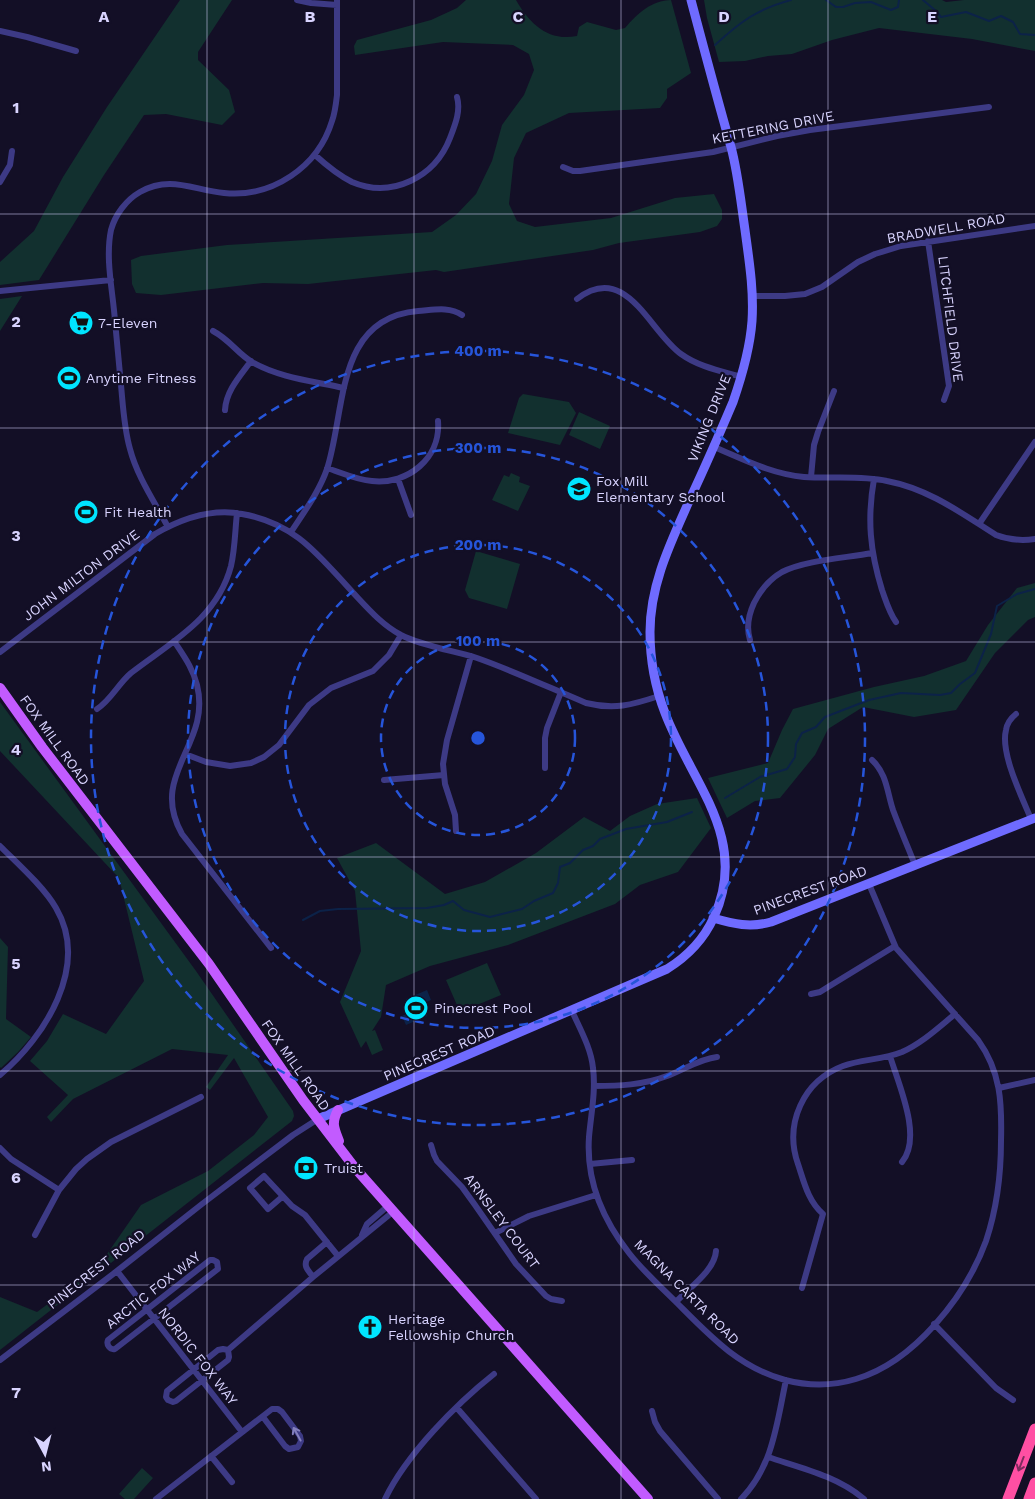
<svg xmlns="http://www.w3.org/2000/svg" width="1035" height="1499" viewBox="0 0 1035 1499" font-family="'Work Sans',sans-serif">
<style>
.green{fill:#12302f}
.water{fill:#0c2248}
.lines{fill:none;stroke-linecap:round;stroke-linejoin:round}
.stream{stroke:#0c2248;stroke-width:2}
.street{stroke:#3d3a85;stroke-width:6}
.secondary{stroke:#6f6bff;stroke-width:9}
.primary{stroke:#c25bff;stroke-width:10}
.highway{stroke:#ff4fa3;stroke-width:11}
.oneway{stroke:#837fbc}
.oneway2{stroke:#7d2c5e}
.grid{fill:none;stroke:#d9d4ff;stroke-width:1;stroke-opacity:0.55}
.ring{fill:none;stroke:#2655da;stroke-width:2.5;stroke-dasharray:9 6}
.labels{text-anchor:middle;dominant-baseline:central;stroke-width:4.5;stroke-linejoin:round;paint-order:stroke}
.street-label{font-size:14px;fill:#d9d4ff;stroke:#130f26}
.poi-label{font-size:14px;fill:#d9d4ff;stroke:#130f26;text-anchor:start}
.grid-label{font-size:16px;text-anchor:middle;font-weight:bold;fill:#d9d4ff;stroke:#130f26;stroke-width:4.5;stroke-linejoin:round;paint-order:stroke}
.centre{fill:#2655da;stroke:#130f26;stroke-width:2.5}
.ring-label{font-size:15px;text-anchor:middle;font-weight:bold;fill:#2655da;stroke:#130f26;stroke-width:4.5;stroke-linejoin:round;paint-order:stroke}
</style>
<rect width="100%" height="100%" fill="#130f26"/>
<path class="green" d="M180,0H232L198,52V60L229,90L235,112L222,125L166,114L144,115L104,175L39,280L0,285V262L34,231L63,177L107,107Z
M466,0H516C529,23 548,42 577,36L579,27L587,22L616,30L625,28C637,14 652,0 671,0L691,73L667,89V98L660,108L569,113L526,133L514,158L509,204L517,221L535,227L611,218L675,198L714,194L722,210V219L717,226L700,232L619,243L593,250L444,272L436,270L308,284L263,283L161,295L136,293L132,284L131,260L141,256L227,245L432,232L456,215L476,194L492,161L502,125L524,95L534,70L529,54L513,45L443,42L355,55L354,46L357,40L431,20L457,8Z
M704,0H942L946,2L964,0H1035V51L972,39L879,28L832,40L792,54L768,56L745,61L719,62L707,18Z
M22,296L0,331V299Z
M523,394L569,402L576,413L560,445L508,433L519,398Z
M579,412L610,426L600,449L569,435Z
M511,473L520,477L519,482L530,486L518,511L492,500L504,475L509,477Z
M476,551L520,564L507,609L469,598L465,590Z
M1035,583V617L1028,620L995,653L956,710L914,717L863,707L828,729L815,755L780,798L755,801L727,818L708,778L768,763L782,730L793,709L874,687L924,676L966,661L988,625L1017,588Z
M0,702L196,971L293,1111L294,1116L292,1121L0,1350V1297L37,1312L98,1267L141,1205L208,1171L254,1135L268,1117L234,1058L210,1090L206,1087L228,1055L172,1049L73,1099L51,1122L47,1117L68,1095L30,1061L47,1041L63,1014L106,1034L144,981L119,878L0,751Z
M697,798L711,828L678,872L640,885L615,904L508,945L430,966L386,985L381,1017L372,1031L375,1030L383,1050L372,1055L366,1041L361,1048L340,1002L361,951L355,891L337,858L376,843L445,894L485,882L536,853L584,817L610,831L630,816L657,804Z
M0,938L8,947L6,1019L31,1037L18,1052L1,1068L0,1067Z
M487,963L501,995L460,1012L446,980Z
M142,1468L153,1478L134,1499H125L119,1494Z"/>
<path class="water" d="M427,990L431,1000L422,1004L427,1016L406,1025L402,1016L411,1012L406,999Z"/>
<g class="lines">
<path class="stream" d="M826,0L836,7H843L855,3L871,2L891,10L898,7L899,0
M923,0L936,11L941,17L966,12L989,21L1001,16L1013,22L1020,34L1035,35
M715,45C740,22 757,9 791,0
M725,798L760,777L787,769L795,757L796,744L802,733L816,727L825,717L869,700L901,693L940,695L951,693L960,684L975,673L991,634L997,606L1017,594L1035,589
M303,920L320,911L338,909L427,908L444,905L453,901L464,910L490,917L522,909L534,901L553,893L558,883L560,867L570,863L583,850L593,846L600,839L626,829L667,822L692,812"/>
<path class="street" d="M297,0L311,3L337,5
M0,31L27,37L76,51
M315,155C326,165 338,175 352,182C392,199 435,177 450,138C455,125 461,111 457,97
M563,167L573,171H580L713,152L777,136L810,130L989,107
M0,182L10,165L12,151
M928,241L948,379L949,386L944,400
M0,291L111,280
M753,296H785L805,294L822,287L858,262L875,254L901,246L1035,226
M577,299C626,261 649,331 681,354C699,367 721,371 742,377
M213,331C230,340 237,353 252,362C280,378 313,381 344,388
M225,410C226,391 240,376 251,361
M714,447C743,459 771,474 804,477C832,479 859,475 887,481C929,489 961,513 996,535C1009,540 1021,541 1035,539
M327,468C342,473 357,480 372,481C408,485 441,458 438,421
M811,477L814,445L818,432L834,391
M398,479L411,515
M874,479C867,519 870,551 882,590C886,601 889,612 896,622
M979,524L1035,442
M168,527C154,501 137,476 130,449C124,428 123,406 121,385C119,364 117,342 115,321C113,292 105,259 111,230C115,215 126,200 140,192C170,175 193,190 224,193C272,198 318,167 332,121C335,113 336,104 337,95V0
M291,532C304,512 319,492 327,469C346,410 335,318 418,311C433,310 449,306 462,315
M750,640C746,627 748,616 754,603C760,591 770,579 782,572C806,560 846,558 872,553
M174,641C183,655 193,668 197,685C212,745 148,774 182,834L271,948
M0,652L155,534C181,519 211,508 242,514C299,524 321,559 358,598C371,612 384,626 401,635C425,647 452,650 477,658C514,671 550,688 586,703C614,710 632,705 659,696
M97,709C111,700 118,684 131,673C171,642 217,619 231,566C235,549 235,531 237,513
M1016,714C1011,718 1007,723 1006,730C1000,753 1022,797 1031,819
M185,754L206,762L230,766L251,763L264,757L279,745L309,705L331,688L373,671L389,655L401,635
M872,760C887,774 887,792 893,810C900,829 908,847 915,865
M545,768V738L547,728L561,692
M384,780L444,775
M456,831L455,815L445,784L443,764L447,740L471,656
M0,846C17,863 44,887 56,908C90,966 45,1037 0,1075
M811,994L820,992L828,987L895,946
M572,1011C580,1029 591,1048 593,1068C596,1091 591,1114 589,1137C586,1180 603,1220 629,1253C643,1271 660,1286 676,1302C709,1335 738,1367 785,1380C808,1386 833,1386 856,1379C914,1362 966,1296 986,1241C997,1208 1001,1175 1001,1141C1002,1103 1001,1072 978,1040L896,948L869,884
M890,1056C898,1083 923,1137 902,1162
M594,1086C619,1086 643,1085 667,1076C684,1070 699,1059 717,1057
M999,1088L1035,1080
M431,1145L434,1155L437,1161L462,1187L475,1205L516,1264L546,1296L551,1299L562,1301
M0,1148L11,1159L59,1190
M590,1164L632,1160
M282,1197L268,1209L250,1188L264,1176L292,1206L305,1215L338,1256
M495,1233L529,1216L596,1195
M35,1235L59,1190L76,1169L87,1159L111,1142L201,1097
M362,1235L367,1224L389,1205
M210,1260H213L217,1262L218,1269L115,1349C110,1350 106,1345 108,1340Z
M117,1271L242,1432
M313,1277C309,1271 303,1267 307,1259L327,1242
M802,1288L823,1214C808,1201 804,1182 798,1164C784,1124 803,1081 843,1066C862,1059 882,1060 902,1052C922,1043 938,1028 955,1014
M676,1302C689,1288 715,1270 716,1251
M934,1324L996,1388L1013,1400
M228,1350L229,1357L228,1360L176,1401L173,1402L168,1400L166,1397L167,1391L218,1350L223,1349L228,1350L313,1277L394,1211
M0,1360L117,1271L202,1204L293,1135L318,1119
M457,1408L536,1499
M652,1411L655,1422L660,1431L718,1499
M211,1456L232,1482
M768,1457C801,1468 837,1476 864,1499
M156,1499L272,1409H278L282,1412L300,1436L301,1441L298,1447L289,1449L285,1446L263,1417
M385,1499C406,1455 456,1404 494,1374
M741,1499C773,1467 777,1422 786,1380"/>
<path class="secondary" d="M713,918C734,924 750,928 771,922L1035,818
M318,1119L667,969C688,956 704,939 714,917C750,838 691,782 665,713C655,687 650,660 650,632C650,584 671,542 690,499C705,467 719,435 733,402C742,376 750,349 752,321C754,290 749,260 745,230C741,203 738,173 731,147C717,98 704,49 691,0"/>
<path class="primary" d="M0,688L42,747L209,964L303,1100L355,1168L648,1499
M338,1110C331,1123 334,1128 339,1141"/>
<path class="highway" d="M1008,1499L1035,1429
M1029,1499L1035,1483"/>
</g>
<defs><path id="oneway-shaft" d="M-6 0H5M1.5-3L5.5 0L1.5 3" fill="none" stroke-width="1.6" stroke-linecap="round" stroke-linejoin="round" transform="scale(1.25)"/></defs>
<use class="oneway" href="#oneway-shaft" transform="translate(297 1434) rotate(-119)"/>
<use class="oneway2" href="#oneway-shaft" transform="translate(1021 1464) rotate(111)"/>
<path class="grid" d="M207,0V1499M414,0V1499M621,0V1499M828,0V1499M0,214H1035M0,428H1035M0,642H1035M0,857H1035M0,1071H1035M0,1285H1035"/>
<g class="ring">
<circle cx="478" cy="738" r="97"/>
<circle cx="478" cy="738" r="193"/>
<circle cx="478" cy="738" r="290"/>
<circle cx="478" cy="738" r="387"/>
</g>
<defs>
<symbol id="supermarket-disc" viewBox="-11 -11 22 22"><circle r="9.5" fill="#00e5ff" stroke="#130f26"/><path d="M-6-5.5h2.5l.6 2H6L4.5 2H-2.5L-4.4-4H-6ZM-1.5 3.2a1.3 1.3 0 1 0 .1 0ZM3 3.2a1.3 1.3 0 1 0 .1 0Z" fill="#111"/></symbol>
<symbol id="stadium-disc" viewBox="-11 -11 22 22"><circle r="9.5" fill="#00e5ff" stroke="#130f26"/><path d="M0-5a6.5 5 0 1 0 0 10a6.5 5 0 1 0 0-10ZM-3.5-1.8h7v3.6h-7Z" fill="#111"/></symbol>
<symbol id="school-disc" viewBox="-11 -11 22 22"><circle r="9.5" fill="#00e5ff" stroke="#130f26"/><path d="M0-5L7-2L0 1L-7-2ZM-4 1L0 2.5L4 1V4Q0 6-4 4Z" fill="#111"/></symbol>
<symbol id="bank-disc" viewBox="-11 -11 22 22"><circle r="9.5" fill="#00e5ff" stroke="#130f26"/><path d="M-6-4H6V4H-6ZM0-2.3a2.3 2.3 0 1 0 0 4.6a2.3 2.3 0 1 0 0-4.6Z" fill="#111"/></symbol>
<symbol id="church-disc" viewBox="-11 -11 22 22"><circle r="9.5" fill="#00e5ff" stroke="#130f26"/><path d="M-1.2-6h2.4v3.5h3.3v2.4h-3.3V6h-2.4V-.1h-3.3v-2.4h3.3Z" fill="#111"/></symbol>
</defs>
<g fill-rule="evenodd">
<use href="#supermarket-disc" x="67" y="309" width="28" height="28"/>
<use href="#stadium-disc" x="55" y="364" width="28" height="28"/>
<use href="#school-disc" x="565" y="475" width="28" height="28"/>
<use href="#stadium-disc" x="72" y="498" width="28" height="28"/>
<use href="#stadium-disc" x="402" y="994" width="28" height="28"/>
<use href="#bank-disc" x="292" y="1154" width="28" height="28"/>
<use href="#church-disc" x="356" y="1313" width="28" height="28"/>
</g>
<g class="labels">
<g class="street-label">
<text transform="translate(773 127) rotate(-11)">KETTERING DRIVE</text>
<text transform="translate(946 228) rotate(-10)">BRADWELL ROAD</text>
<text transform="translate(951 319) rotate(83)">LITCHFIELD DRIVE</text>
<text transform="translate(709 418) rotate(-68)">VIKING DRIVE</text>
<text transform="translate(81 575) rotate(-37)">JOHN MILTON DRIVE</text>
<text transform="translate(55 740) rotate(54)">FOX MILL ROAD</text>
<text transform="translate(810 890) rotate(-20)">PINECREST ROAD</text>
<text transform="translate(439 1053) rotate(-23)">PINECREST ROAD</text>
<text transform="translate(296 1065) rotate(55)">FOX MILL ROAD</text>
<text transform="translate(502 1221) rotate(53)">ARNSLEY COURT</text>
<text transform="translate(96 1269) rotate(-38)">PINECREST ROAD</text>
<text transform="translate(153 1290) rotate(-38)">ARCTIC FOX WAY</text>
<text transform="translate(687 1292) rotate(45)">MAGNA CARTA ROAD</text>
<text transform="translate(198 1356) rotate(52)">NORDIC FOX WAY</text>
</g>
<g class="poi-label">
<text x="98" y="323">7-Eleven</text>
<text x="86" y="378">Anytime Fitness</text>
<text x="596" y="481">Fox Mill<tspan x="596" dy="16">Elementary School</tspan></text>
<text x="104" y="512">Fit Health</text>
<text x="434" y="1008">Pinecrest Pool</text>
<text x="324" y="1168">Truist</text>
<text x="388" y="1319">Heritage<tspan x="388" dy="16">Fellowship Church</tspan></text>
</g>
</g>
<g class="grid-label">
<text x="104" y="22">A</text>
<text x="310" y="22">B</text>
<text x="518" y="22">C</text>
<text x="724" y="22">D</text>
<text x="932" y="22">E</text>
<text x="16" y="113">1</text>
<text x="16" y="327">2</text>
<text x="16" y="541">3</text>
<text x="16" y="755">4</text>
<text x="16" y="969">5</text>
<text x="16" y="1183">6</text>
<text x="16" y="1398">7</text>
</g>
<circle cx="478" cy="738" r="8" class="centre"/>
<g class="ring-label">
<text x="478" y="356">400 m</text>
<text x="478" y="453">300 m</text>
<text x="478" y="550">200 m</text>
<text x="478" y="646">100 m</text>
</g>
<g transform="translate(45 1454) rotate(173)" stroke="#130f26" stroke-width="4" paint-order="stroke">
<path d="M0-4L9 19L0 12L-9 19Z" fill="#d9d4ff"/>
<text y="-8" font-size="14" font-weight="bold" text-anchor="middle" fill="#d9d4ff">N</text>
</g>
</svg>
